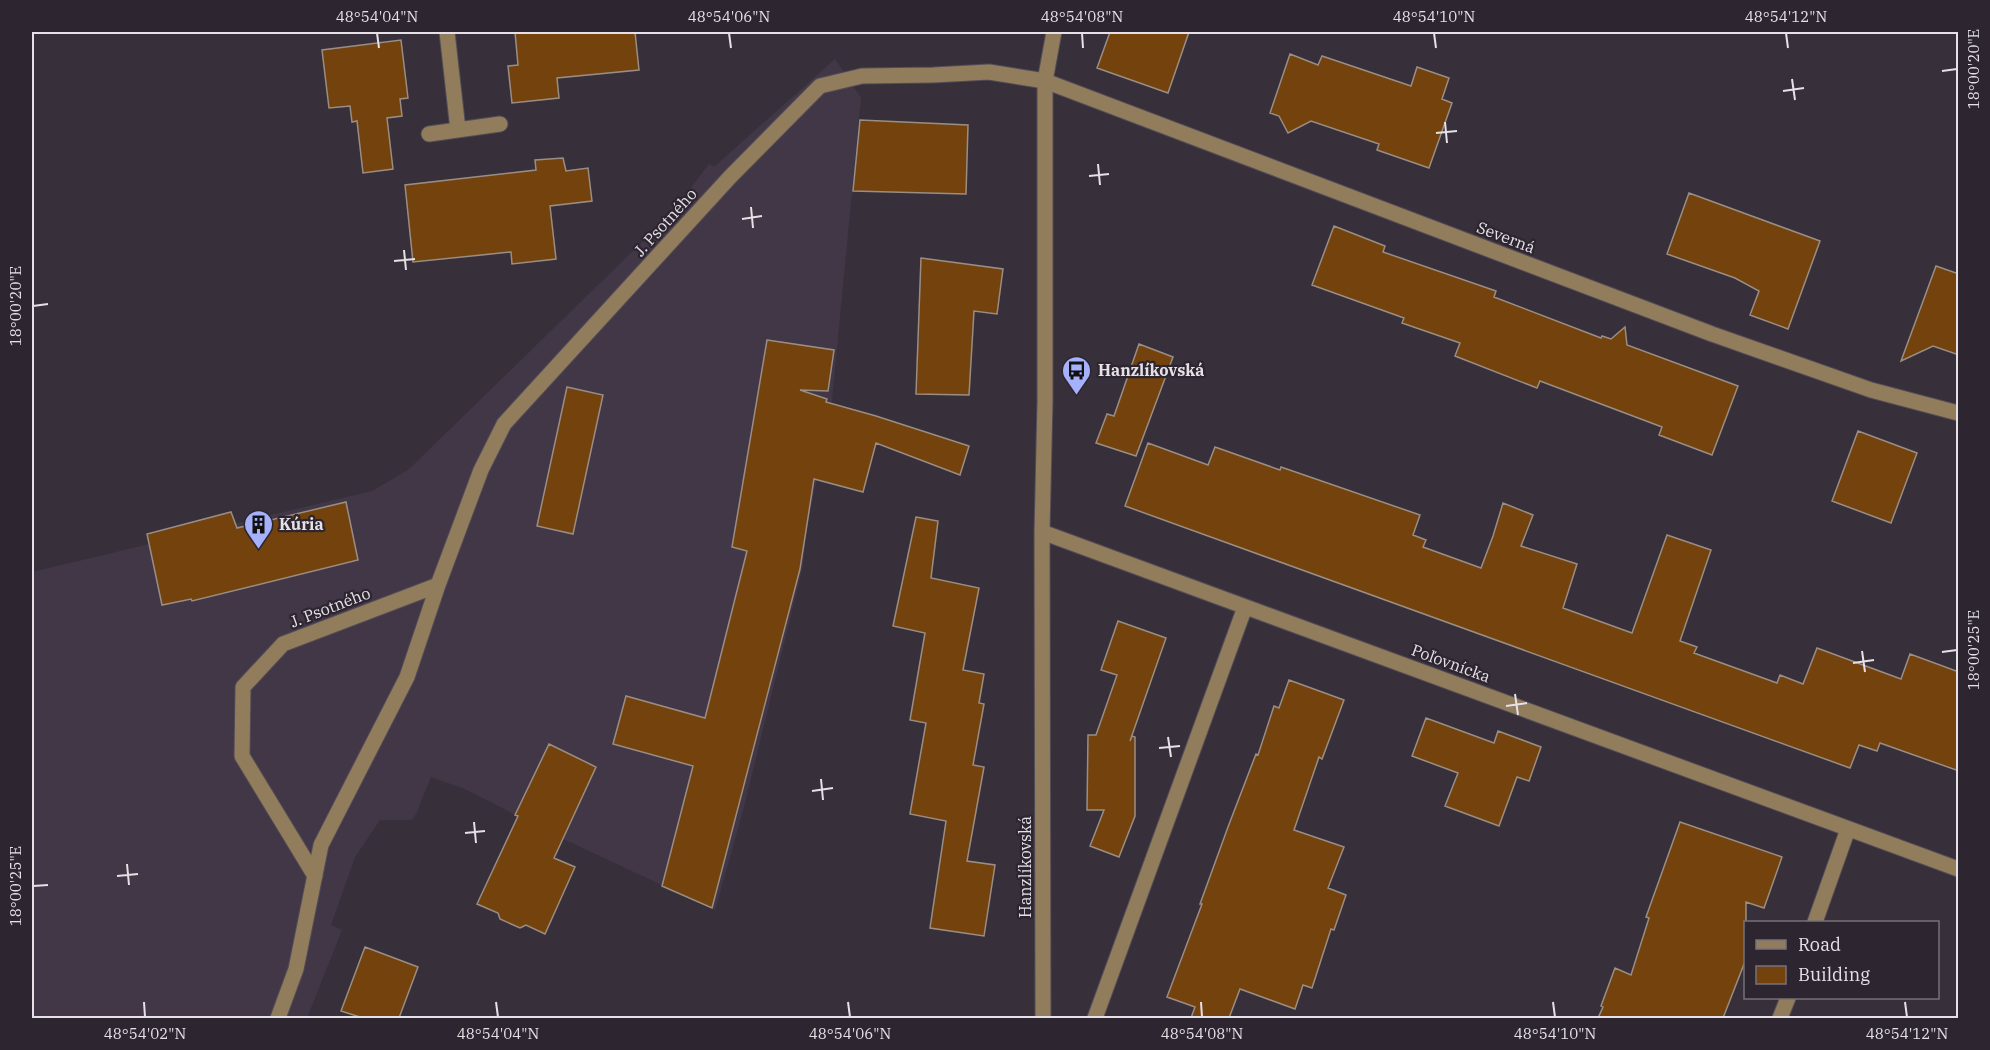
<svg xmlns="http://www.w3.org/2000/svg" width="1990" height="1050" viewBox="0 0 1990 1050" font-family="'IBM Plex Serif',serif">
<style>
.built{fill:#423747}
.building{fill:#73420d;stroke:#9a8e84;stroke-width:1.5}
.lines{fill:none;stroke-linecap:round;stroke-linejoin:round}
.minor-casing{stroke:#534c57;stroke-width:17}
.minor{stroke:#917c5c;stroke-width:15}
.ticks{fill:none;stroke:#e5e1e7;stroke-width:2}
.labels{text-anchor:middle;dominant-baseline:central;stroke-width:4.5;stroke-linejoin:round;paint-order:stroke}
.street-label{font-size:16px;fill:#e5e1e7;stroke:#2d2630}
.poi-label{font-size:16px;font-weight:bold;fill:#e5e1e7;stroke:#2d2630;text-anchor:start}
.neatline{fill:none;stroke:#e5e1e7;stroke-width:2}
.ticks-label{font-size:15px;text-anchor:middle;fill:#e5e1e7}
</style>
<rect width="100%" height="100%" fill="#37303b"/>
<path class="built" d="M835,59L861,98L832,400L806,534L803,566L743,811L715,910L553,834L465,789L431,777L416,814L412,820H380L355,857L331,925L342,930L307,1018H32V572L372,491L408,470L672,213L709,164L714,167Z"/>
<path class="building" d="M515,32H635L639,70L557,78L559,98L512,103L508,66L518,65Z
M1110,32H1189L1168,93L1097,68Z
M401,40L408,98L400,99L402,116L387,118L393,169L363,173L357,121L352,122L350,106L329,108L322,50Z
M1290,54L1318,65L1322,56L1411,86L1417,67L1449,78L1442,99L1452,103L1429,168L1377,150L1379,144L1311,121L1288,133L1279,116L1270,113Z
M860,120L968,125L966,194L853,191Z
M563,158L566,171L588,168L592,201L550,206L556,259L512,264L511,252L413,262L405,185L536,170L535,160Z
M1689,193L1820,241L1788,329L1750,315L1759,291L1735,278L1667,254Z
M1334,226L1385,246L1383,252L1496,291L1494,297L1601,338L1602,336L1611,339L1625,327L1627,345L1738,386L1712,455L1659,435L1662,427L1540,381L1537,388L1455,356L1460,343L1402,323L1404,318L1312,285Z
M921,258L1003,269L997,314L974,311L969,395L916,394Z
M1936,266L1959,274V355L1933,346L1901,361Z
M767,340L834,350L828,391L800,390L827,399L826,402L876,416L969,446L960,475L876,443L863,492L814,479L800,569L712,908L662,886L693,766L613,744L626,696L705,718L747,551L732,547Z
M1139,344L1173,357L1136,456L1096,443L1107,414L1114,416Z
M567,387L603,395L573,534L537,526Z
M1858,431L1917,453L1891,523L1832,501Z
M1148,443L1208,465L1215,447L1280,470L1281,467L1420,515L1413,535L1426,540L1423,547L1481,568L1493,536L1503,503L1533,515L1521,546L1577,564L1563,608L1632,633L1667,535L1711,550L1680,641L1697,647L1694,653L1777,683L1780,675L1803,684L1817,648L1901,679L1910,654L1959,672V771L1880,743L1877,751L1859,745L1850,768L1125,506Z
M346,502L358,560L192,601L191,599L162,605L147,534L231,512L237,528Z
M916,517L938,521L931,578L979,588L963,670L984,674L979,703L984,704L973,765L984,767L967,861L995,865L984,936L930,928L946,821L910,814L926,723L910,720L925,633L893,626Z
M1118,621L1166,638L1130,741L1132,736L1135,737V816L1119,857L1090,846L1104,810H1087L1088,735H1096L1117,675L1101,670Z
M1289,680L1344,700L1322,759L1319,757L1294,830L1344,847L1328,888L1346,895L1334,930L1331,929L1312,988L1303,985L1295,1009L1240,989L1229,1018H1191L1195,1007L1167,997L1202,904H1200L1228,827L1256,754L1258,755L1274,706L1279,708Z
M1426,718L1494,743L1498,731L1541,747L1529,781L1517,777L1499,826L1445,806L1458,773L1412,756Z
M549,744L596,767L554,858L575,867L545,934L526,925L520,928L500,919L498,913L477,904L518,816L515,815Z
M1680,822L1782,857L1764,908L1746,902V959L1723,1018H1598L1603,1007L1601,1006L1615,968L1631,975L1649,918L1646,917Z
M365,947L418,967L399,1018H363L341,1011Z"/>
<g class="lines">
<defs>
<path id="minor" d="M447,32L458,130
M429,134L500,124
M1042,532L1958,869
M315,876L242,756L243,687L283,644L438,585
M1815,922L1848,829
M278,1018L296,969L321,845L407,677L438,585L481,470L504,424L730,177L820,86L862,76L933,75L989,72L1045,81L1712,334L1871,390L1958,413
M1043,1018L1042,532L1045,401V81L1054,32
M1095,1018L1245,607
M1780,1018L1788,998"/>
</defs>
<use href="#minor" class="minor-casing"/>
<use href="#minor" class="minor"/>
</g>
<path class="ticks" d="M377,33L379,48M729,33L731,48M1082,33L1083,48M1434,33L1436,48M1786,33L1788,48M1942,71L1957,69M1792,79L1795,100M1783,91L1804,88M1445,122L1447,143M1436,133L1457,131M1098,164L1100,185M1089,176L1109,174M751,207L753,228M742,219L762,216M404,250L406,270M394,261L415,259M33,306L48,304M1862,651L1865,672M1942,652L1957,650M1853,663L1874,660M1515,694L1518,715M1506,706L1527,703M1168,737L1171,757M1159,748L1180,746M821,779L823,800M812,791L833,788M474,822L476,843M465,833L485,831M127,864L129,885M117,876L138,874M33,886L48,885M144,1002L145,1017M496,1002L498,1017M848,1002L850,1017M1201,1002L1202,1017M1553,1002L1555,1017M1905,1002L1907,1017"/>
<defs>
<symbol id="bus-pin" viewBox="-11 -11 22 30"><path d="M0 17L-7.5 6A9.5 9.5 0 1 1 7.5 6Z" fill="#a6b1fc" stroke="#2d2630"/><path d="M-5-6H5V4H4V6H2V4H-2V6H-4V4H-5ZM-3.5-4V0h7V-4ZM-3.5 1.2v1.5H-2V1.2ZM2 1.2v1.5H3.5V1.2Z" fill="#111"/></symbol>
<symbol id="building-pin" viewBox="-11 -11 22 30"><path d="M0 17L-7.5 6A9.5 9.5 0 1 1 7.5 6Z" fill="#a6b1fc" stroke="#2d2630"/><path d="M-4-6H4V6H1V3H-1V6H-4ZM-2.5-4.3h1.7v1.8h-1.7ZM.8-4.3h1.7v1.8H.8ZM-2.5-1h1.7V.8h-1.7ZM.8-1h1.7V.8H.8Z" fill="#111"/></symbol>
</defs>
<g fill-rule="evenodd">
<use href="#bus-pin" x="1060" y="354" width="33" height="45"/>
<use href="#building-pin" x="242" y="508" width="33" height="45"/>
</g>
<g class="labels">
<g class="street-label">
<text transform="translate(665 222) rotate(-48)">J. Psotného</text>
<text transform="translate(1506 237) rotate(21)">Severná</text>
<text transform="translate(330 607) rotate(-21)">J. Psotného</text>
<text transform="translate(1451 663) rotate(20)">Poľovnícka</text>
<text transform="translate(1025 867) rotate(-90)">Hanzlíkovská</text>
</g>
<g class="poi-label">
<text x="1098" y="370">Hanzlíkovská</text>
<text x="279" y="524">Kúria</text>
</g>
</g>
<rect width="1990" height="1050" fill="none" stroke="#2d2630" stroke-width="66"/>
<rect x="1744" y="921" width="195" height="78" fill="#2d2630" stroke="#777179" stroke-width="1.5"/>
<rect x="1756" y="940" width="30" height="9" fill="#917c5c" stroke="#777179" stroke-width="1.5"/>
<text x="1798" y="951" font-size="18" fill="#e5e1e7">Road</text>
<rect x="1756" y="966" width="30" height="18" fill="#73420d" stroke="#777179" stroke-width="1.5"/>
<text x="1798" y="981" font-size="18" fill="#e5e1e7">Building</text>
<rect x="33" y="33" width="1924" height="984" class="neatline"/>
<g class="ticks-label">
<text x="377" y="22">48°54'04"N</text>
<text x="729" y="22">48°54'06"N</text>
<text x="1082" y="22">48°54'08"N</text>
<text x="1434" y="22">48°54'10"N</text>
<text x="1786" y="22">48°54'12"N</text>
<text transform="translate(1974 69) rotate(-90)" y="5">18°00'20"E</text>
<text transform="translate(16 306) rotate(-90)" y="5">18°00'20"E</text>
<text transform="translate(1974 650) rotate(-90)" y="5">18°00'25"E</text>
<text transform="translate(16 886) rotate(-90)" y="5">18°00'25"E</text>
<text x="145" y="1039">48°54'02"N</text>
<text x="498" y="1039">48°54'04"N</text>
<text x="850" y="1039">48°54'06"N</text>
<text x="1202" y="1039">48°54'08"N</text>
<text x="1555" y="1039">48°54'10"N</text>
<text x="1907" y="1039">48°54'12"N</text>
</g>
</svg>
